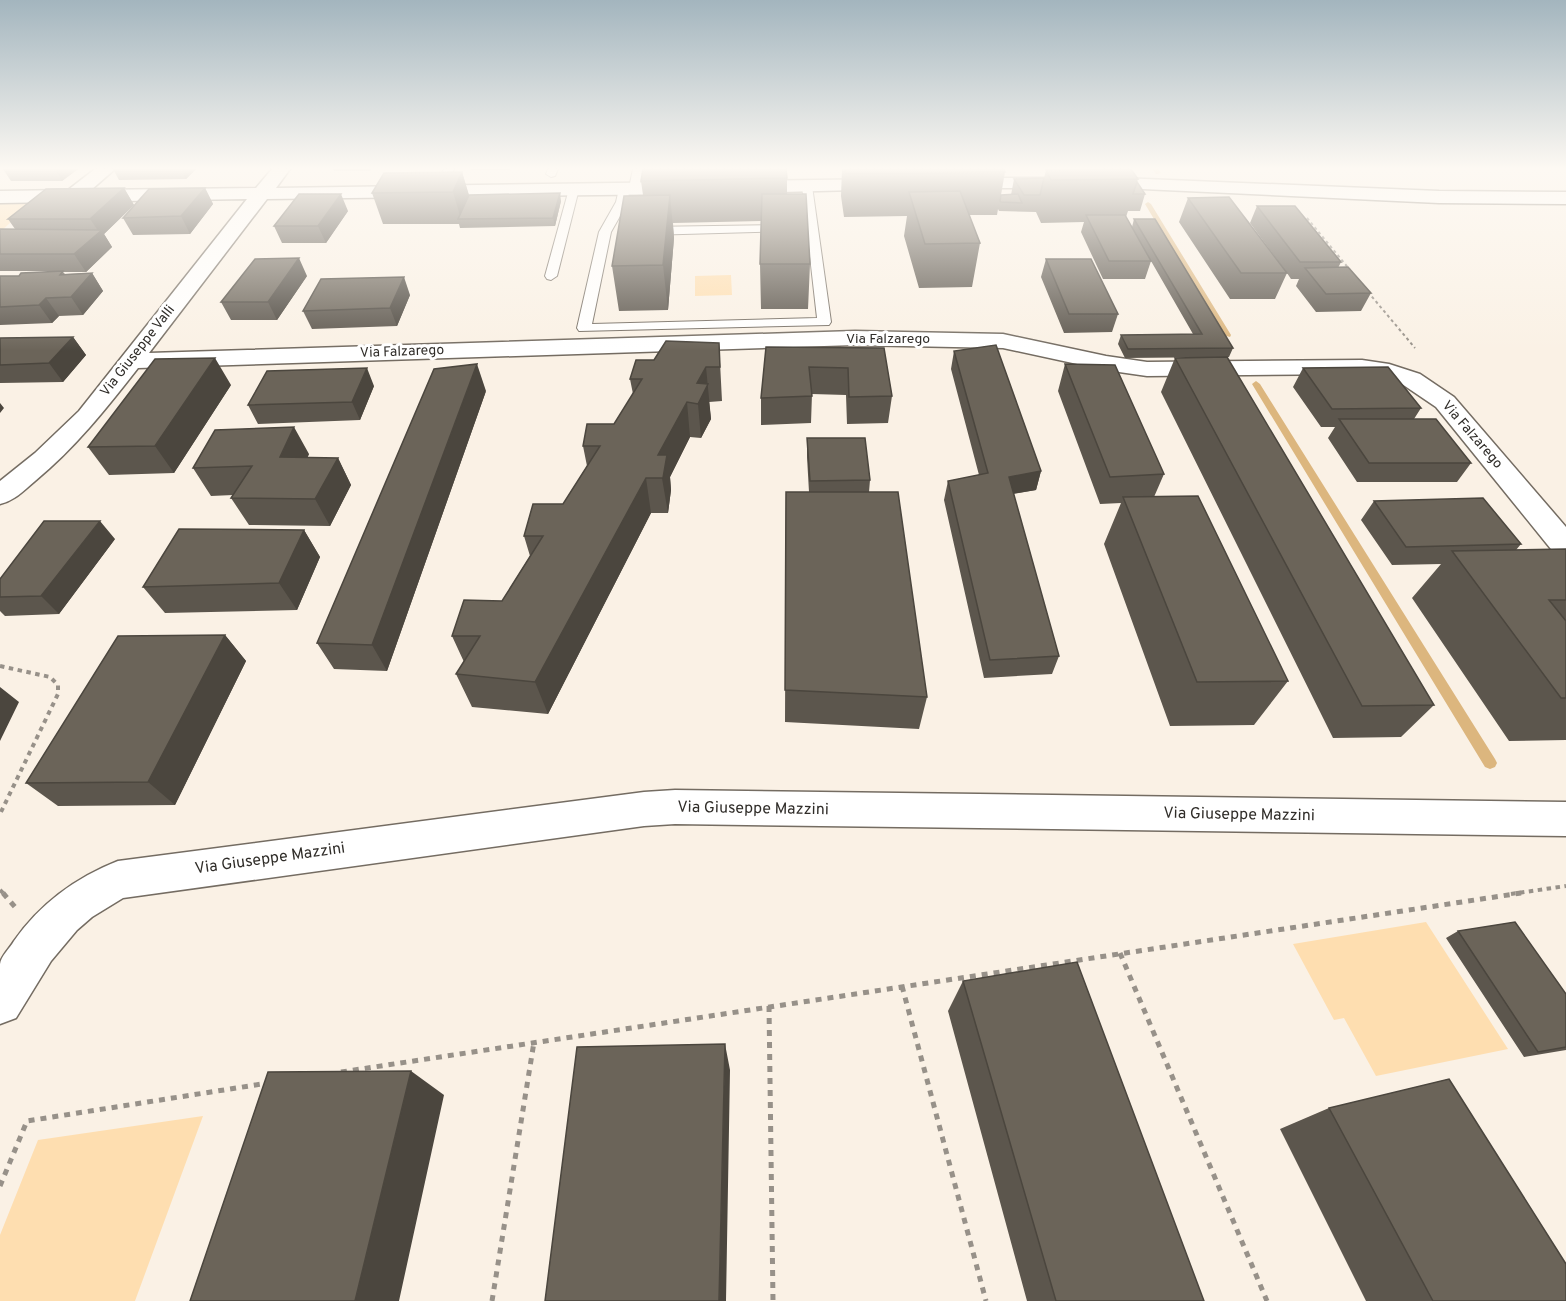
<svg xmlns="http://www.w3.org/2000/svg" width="1566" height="1301" viewBox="0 0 1566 1301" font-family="Overpass,sans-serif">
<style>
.green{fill:#fedeb0}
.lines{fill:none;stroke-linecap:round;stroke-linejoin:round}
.stream{fill:#dcb67e;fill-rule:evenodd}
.service-casing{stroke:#746c62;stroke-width:2}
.minor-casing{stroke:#746c62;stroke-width:3}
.path-far2{stroke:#979189;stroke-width:2;stroke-dasharray:3 3;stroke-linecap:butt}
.path-far1{stroke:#979189;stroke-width:4;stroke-dasharray:4.5 4.5;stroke-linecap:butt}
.path{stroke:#979189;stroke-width:5;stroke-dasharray:6 6;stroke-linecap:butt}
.service{fill:#fff;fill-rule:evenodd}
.minor{fill:#fff;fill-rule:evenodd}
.wall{fill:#5c564d}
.shaded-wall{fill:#4b463e}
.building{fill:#6b6459;stroke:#4b463e;stroke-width:1.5}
.labels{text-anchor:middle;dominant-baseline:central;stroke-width:6;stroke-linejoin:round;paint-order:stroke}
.far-street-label{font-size:14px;fill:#302d29;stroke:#fff}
.street-label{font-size:16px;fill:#302d29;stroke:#fff}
</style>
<rect width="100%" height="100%" fill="#faf1e5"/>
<path class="green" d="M0,203L31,204L0,232Z
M731,275L732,295L695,296V276Z
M1426,922L1508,1049L1376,1076L1344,1018L1334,1020L1293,944Z
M203,1116L135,1301H0V1235L38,1140Z"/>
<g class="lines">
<path class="stream" d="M1152,169H1158L1161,173L1156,174Z
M1148,202L1151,204L1231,335L1230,337L1223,335L1145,204Z
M1256,381L1260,384L1495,759L1497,763L1495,767L1490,769L1485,767L1252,384Z"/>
<defs>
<path id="service" d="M444,169H454L443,193H435L434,191Z
M548,169H558L555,176L551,177L546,174Z
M633,169H643L639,189L634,192L629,190L628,202L611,232L592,324L817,318L802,186L807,183L812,186L831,322L829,325L579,331L577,328L599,232L616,202L619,189L624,186L629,188Z
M574,186L579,189L557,276L551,280L547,279L545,276L569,189Z
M786,225L792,229L790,231L647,235L641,231L647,227Z"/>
<path id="minor" d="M95,169H115L91,190L256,188L272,169H290L276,188L686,182L693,184L695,188L693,192L686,194L267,199L149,353L855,331L1003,334L1106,356L1147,362L1362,360L1389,364L1420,374L1454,397L1566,527V557L1555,554L1436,407L1402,384L1384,378L1362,374L1147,376L1105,370L1003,348L855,345L138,368C106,409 75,448 35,481C23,491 14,501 0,504V481L35,453L79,411L247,199L0,203V191L68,190Z
M959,178H1121L1439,191L1566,192V204L1439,203L1121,188H953L950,184L953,180Z
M887,179L893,181L896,185L893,189L743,193L736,191L734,187L736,183L743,181Z
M675,790L1566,802V836L675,824L644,826L123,898L92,917L77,930L51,961L16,1018L0,1024C0,1005 0,983 0,964C1,956 10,948 14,941C41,903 75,878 118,861L644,792Z"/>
</defs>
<use href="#service" class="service-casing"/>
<use href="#minor" class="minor-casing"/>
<path class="path-far2" d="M1307,218L1350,270
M1368,292L1415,348"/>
<path class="path-far1" d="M0,666L50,677L58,685V694L0,814
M0,890L4,894
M1511,894L1566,886"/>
<path class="path" d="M3,893L15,907
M1120,953L1267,1301
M902,986L986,1301
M769,1006L773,1301
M341,1072L1521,893
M0,1186L27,1121L268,1083
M492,1301L534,1042"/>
<use href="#service" class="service"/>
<use href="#minor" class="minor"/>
</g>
<path class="wall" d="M3,169H78L62,181H11Z
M113,169H196L186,179L119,180Z
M333,169H371L370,171H334Z
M470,169H510V170H471Z
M842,169H1004L1005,172L1001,195H1011L1014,179L1044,178L1046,170L1138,179L1137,182L1145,194L1140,211H1128L1126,217L1132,227L1134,219L1233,348L1229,357L1125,358L1118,344L1121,335L1193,334L1151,261L1145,279H1103L1081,232L1084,222L1041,223L1036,212L999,211L998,209L997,215H969L980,243L972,287L919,288L904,236L907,216L844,217L841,196Z
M462,172L469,195L561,201L555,226L460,228L459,224H383L372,193Z
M787,178V194L810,264L808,309H761L760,264L761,221L673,223L674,238L668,310L619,311L612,266L643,195L641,181Z
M124,188L134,205L104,234L112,247L86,272H63L65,274L92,273L103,291L83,315L59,316L52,323L0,325V276H19L61,271H0V229H15L8,219Z
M205,188L213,204L190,234L133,235L123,218Z
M1188,198L1284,269L1250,223L1257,206L1341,262L1338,268L1371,293L1361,311L1316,312L1296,286L1299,279H1291L1287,273L1275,299H1230L1179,222Z
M348,211L326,243H282L274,226Z
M1046,259L1118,314L1112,332L1064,333L1041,277Z
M307,276L277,320H231L221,302Z
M410,295L397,326L312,329L303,311Z
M73,337L86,355L63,382L0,383V338Z
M719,343L722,401L709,402L711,419L701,438L690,437L670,477L671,490L668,513H651L548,714L472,707L456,674L464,662L452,636L502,601L530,556L524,536L563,504L587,466L583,446L614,424L633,394L630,379L654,360Z
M766,347L884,348L892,396L888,423L847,424L846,395L812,394L811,423L761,425V398Z
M954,351L1041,471L1036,490L1013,494L1059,656L1052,674L984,678L944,500L948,481L979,475L951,369Z
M1175,358L1434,705L1401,737L1333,738L1161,392Z
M1065,364L1164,474L1154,497L1288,681L1254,725L1170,726L1104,544L1121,503L1100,504L1058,391Z
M1303,368L1421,408L1414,419L1471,463L1457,482H1357L1328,438L1335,427H1321L1293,387Z
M231,385L174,473L109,475L88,447Z
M374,386L360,420L258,424L248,405Z
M486,391L387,671L334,669L317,643Z
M807,438L870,480L869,492L927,697L919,729L785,722L786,492H809L807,457Z
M309,454L307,458H338L351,485L330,526L249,525L231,498L233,495L211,496L193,468Z
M1374,501L1521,544L1516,550L1566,549V740L1509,741L1412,598L1441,564L1392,565L1361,520Z
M304,530L320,557L297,610L165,613L143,587Z
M115,539L59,614L5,616L0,611V579Z
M225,635L246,661L175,805L58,806L26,783Z
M1458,931L1566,994V1050L1524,1057L1446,938Z
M963,981L1204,1301H1027L948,1011Z
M1329,1108L1566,1301H1366L1280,1129Z"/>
<path class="shaded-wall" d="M55,169H78L62,181Z
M181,169H196L186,179Z
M462,172L471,203L461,219L453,192Z
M124,188L134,205L104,234L112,247L86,272L74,254L99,232L90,219Z
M205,188L213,204L190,234L181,216Z
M560,193L561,201L555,226L553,218Z
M341,194L348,211L326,243L318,226Z
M670,195L674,238L668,310L663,265Z
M299,258L307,276L277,320L268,302Z
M92,273L103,291L83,315L71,297Z
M404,277L410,295L397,326L390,308Z
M46,298L59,316L52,323L39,305Z
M73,337L86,355L63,382L49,363Z
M215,358L231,385L174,473L155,446Z
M477,364L486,391L387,671L372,645Z
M706,367L711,419L701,438L698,404L697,383Z
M367,368L374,386L360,420L352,402Z
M687,402L690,437L670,477L671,490L668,513L658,455Z
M0,403L4,408L0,413Z
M294,427L309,454L295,484L280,457Z
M338,458L351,485L330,526L315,499Z
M1041,471L1036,490L1004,495L1009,477Z
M646,478L651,513L548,714L535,682Z
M100,521L115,539L59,614L41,596Z
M304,530L320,557L297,610L279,583Z
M225,635L246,661L175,805L148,782Z
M0,687L19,702L0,741Z
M725,1044L730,1070L726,1301H719Z
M411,1071L444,1095L399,1301H355Z"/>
<path class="building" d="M643,169H786L787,178L641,181Z
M845,169H1004L1005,172L846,174Z
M1131,169L1138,179L1051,180L1046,170Z
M462,172L453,192L372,193L384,173Z
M1044,178L1040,195H1024L1014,179Z
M1137,182L1145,194H1133Z
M124,188L90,219H8L46,189Z
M205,188L181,216L123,218L149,189Z
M960,191L980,243L925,244L909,192Z
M560,193L553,218L458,219L469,195Z
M299,194H341L318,226H274Z
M762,194H806L810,264H760Z
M1018,194L1022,203L1001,202L1000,201L1001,195Z
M670,195L663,265L612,266L624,196Z
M1229,197L1287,273H1241L1188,198Z
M1257,206H1295L1341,262H1300Z
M1086,215H1125L1151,261H1109Z
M1134,219H1155L1233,348L1128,349L1121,335L1202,334Z
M0,229L102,230L74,254H0Z
M299,258L268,302H221L255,259Z
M1046,259H1091L1118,314H1069Z
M1348,267L1371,293L1326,294L1305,268Z
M63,271L60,275L92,273L71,297L46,298L39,305L0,307V276H19L21,273Z
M404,277L390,308L303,311L321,279Z
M73,337L49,363L0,365V338Z
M666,341L719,343L720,367H706L697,383L708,384L698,404L687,402L658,455H667L663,478H646L535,682L456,674L480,636H452L464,600L502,601L543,536H524L533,504H563L600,446H583L587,424H614L642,379H630L636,360H654Z
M996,345L1041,471L1009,477L1059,656L990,660L948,481L988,473L954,351Z
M766,347L884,348L892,396L849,397L848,368L809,367L812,396L761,398Z
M1227,357L1434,705L1362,706L1175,358Z
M215,358L155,446L88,447L155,359Z
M477,364L372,645L317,643L434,369Z
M1065,364L1115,365L1164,474L1110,477Z
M1388,367L1421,408L1332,409L1303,368Z
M367,368L352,402L248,405L267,371Z
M1339,419H1436L1471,463H1369Z
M294,427L280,457L338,458L315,499L231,498L252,466L193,468L215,430Z
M807,438H865L870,480L810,481Z
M786,492H898L927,697L785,690Z
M1198,496L1288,681L1197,682L1123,497Z
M1483,498L1521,544L1406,547L1374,501Z
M44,521H100L41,596L0,597V579Z
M179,529L304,530L279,583L143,587Z
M1566,549V600H1549L1566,621V698H1561L1452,551Z
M225,635L148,782L26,783L118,636Z
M1515,922L1566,994V1047L1538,1052L1458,931Z
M1077,962L1204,1301H1056L963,981Z
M725,1044L719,1301H545L577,1047Z
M411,1071L355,1301H190L268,1072Z
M1449,1079L1566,1264V1301H1433L1329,1108Z"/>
<linearGradient id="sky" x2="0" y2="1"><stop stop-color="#a3b5be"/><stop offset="0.48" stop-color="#fdf9f3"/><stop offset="1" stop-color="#fdf9f3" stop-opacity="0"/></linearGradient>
<rect width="1566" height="351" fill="url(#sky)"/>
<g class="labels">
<g class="far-street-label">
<text x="888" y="339">Via Falzarego</text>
<text transform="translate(138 351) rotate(-52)">Via Giuseppe Valli</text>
<text transform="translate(402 352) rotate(-2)">Via Falzarego</text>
<text transform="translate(1472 435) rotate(49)">Via Falzarego</text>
</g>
<g class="street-label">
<text transform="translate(753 809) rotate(1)">Via Giuseppe Mazzini</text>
<text transform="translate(1239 815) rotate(1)">Via Giuseppe Mazzini</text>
<text transform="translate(270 859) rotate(-8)">Via Giuseppe Mazzini</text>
</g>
</g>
</svg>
